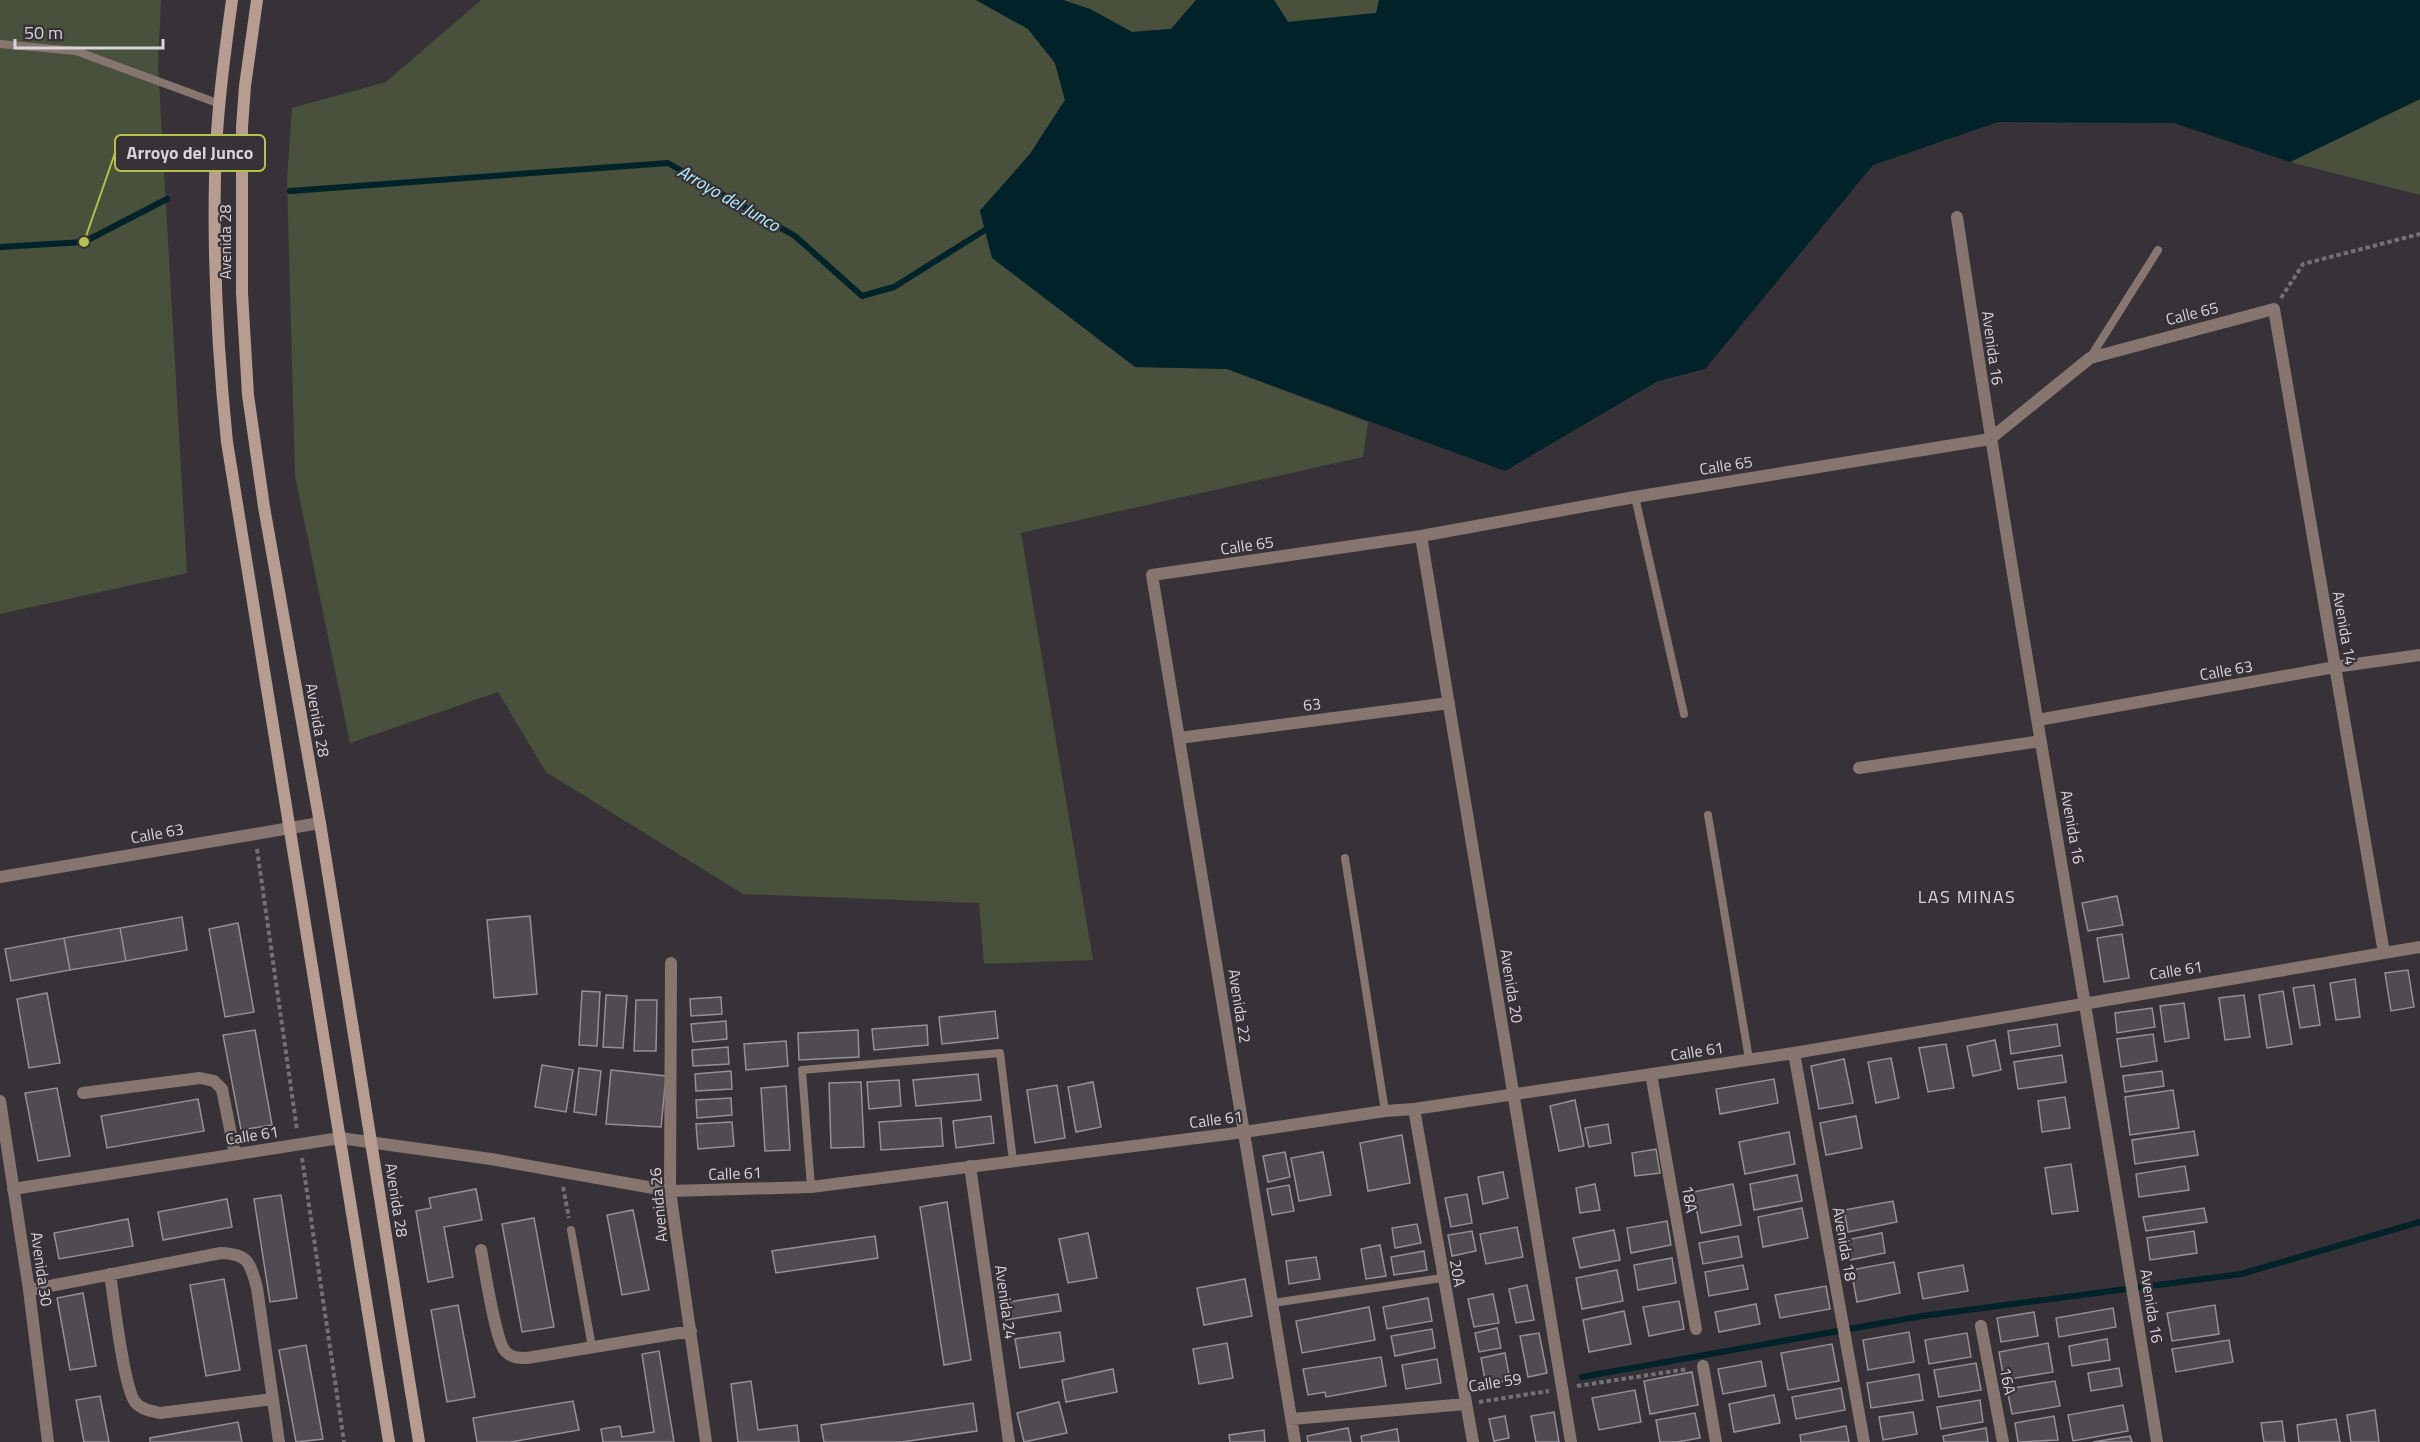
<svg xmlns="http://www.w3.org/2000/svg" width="2420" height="1442" viewBox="0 0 2420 1442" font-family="'Titillium Web',sans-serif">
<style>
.green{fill:#49503c}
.water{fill:#00232a}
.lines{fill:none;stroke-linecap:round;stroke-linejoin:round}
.stream{stroke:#00232a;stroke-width:6}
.building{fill:#4f4b50;stroke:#959096;stroke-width:1.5}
.path{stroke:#747175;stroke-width:4;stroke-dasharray:4.5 3;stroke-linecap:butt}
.lane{stroke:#877670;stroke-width:8}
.street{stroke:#877670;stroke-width:12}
.secondary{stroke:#b79c92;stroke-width:12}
.labels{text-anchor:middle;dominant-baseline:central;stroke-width:4.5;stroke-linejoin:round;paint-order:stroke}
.street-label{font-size:16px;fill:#d6d4d7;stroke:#363237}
.water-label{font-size:18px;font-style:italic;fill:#b2f0ff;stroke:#363237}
.neighbourhood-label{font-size:18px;letter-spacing:1.5px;fill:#d6d4d7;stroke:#363237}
.leader{fill:none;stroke:#b5c249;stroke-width:2}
.callout-dot{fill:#b5c249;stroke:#363237;stroke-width:2}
.callout{fill:#363237;stroke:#b5c249;stroke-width:2}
.callout-label{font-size:18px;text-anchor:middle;font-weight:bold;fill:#d6d4d7}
</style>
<rect width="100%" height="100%" fill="#363237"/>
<path class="green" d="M0,0H161L158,65L187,573L0,614Z
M481,0H976L1028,29L1055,63L1065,100L1030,154L980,210L1135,367L1227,369L1368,422L1363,457L1021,533L1093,960L984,964L979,903L743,894L546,772L498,692L350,743L295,476L287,180L292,108L386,82Z
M1063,0H1196L1171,29L1132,32L1090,9Z
M1274,0H1379L1377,13L1288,22Z
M2420,99V195L2290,162Z"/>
<path class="water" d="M976,0H1063L1090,9L1132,32L1171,29L1196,0H1274L1288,22L1376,13L1379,0H2420V99L2290,162L2174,123L1998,122L1873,165L1705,369L1658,381L1505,471L1227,369L1135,367L992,258L980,211L1030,154L1065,100L1055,63L1028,29Z"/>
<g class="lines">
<path class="stream" d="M290,191L668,163L795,236L862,296L894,287L985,230
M0,247L84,242L167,199
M1582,1377L1922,1316L2241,1274L2420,1222"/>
</g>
<path class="building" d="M2117,896L2123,925L2088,931L2082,903Z
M530,916L537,994L494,998L487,920Z
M182,917L187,950L126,961L120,928Z
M238,923L254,1012L225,1017L209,929Z
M120,928L126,961L70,970L64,938Z
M2122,934L2129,978L2104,982L2097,938Z
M64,938L70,970L11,981L5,949Z
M2408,970L2414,1007L2391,1011L2385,973Z
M2355,979L2360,1017L2336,1020L2330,983Z
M2314,985L2320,1025L2300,1028L2293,988Z
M582,991L600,992L597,1046L579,1045Z
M2283,991L2292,1044L2267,1048L2259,995Z
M47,993L60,1063L29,1068L17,999Z
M606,995L627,996L623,1048L603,1047Z
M2244,995L2250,1037L2225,1040L2219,998Z
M721,997L722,1014L691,1016L690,999Z
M636,1000H657L656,1051H634Z
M2184,1003L2189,1038L2165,1042L2160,1006Z
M2152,1008L2155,1027L2117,1033L2115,1013Z
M995,1011L998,1038L942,1044L939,1017Z
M726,1021L727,1039L693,1042L691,1024Z
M2057,1024L2060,1046L2011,1054L2008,1031Z
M927,1025L928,1045L874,1050L872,1029Z
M255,1030L272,1125L241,1130L223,1035Z
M858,1030L859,1057L799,1060L798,1033Z
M2153,1034L2157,1061L2121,1067L2117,1039Z
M1995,1040L2001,1070L1973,1076L1967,1046Z
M786,1041L788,1066L746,1070L744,1044Z
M1946,1044L1954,1088L1928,1092L1919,1048Z
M728,1047L729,1064L693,1066L692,1050Z
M2062,1055L2066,1082L2018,1089L2014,1062Z
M1891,1058L1899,1098L1876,1103L1868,1062Z
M1844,1059L1853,1103L1819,1109L1811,1066Z
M542,1065L573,1070L566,1112L535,1107Z
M579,1068L601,1071L596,1115L574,1112Z
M611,1070L666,1076L661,1127L606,1124Z
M731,1071L732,1089L696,1091L695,1074Z
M2162,1071L2164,1086L2125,1092L2123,1076Z
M978,1074L981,1100L916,1106L913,1080Z
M1774,1079L1778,1103L1720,1114L1716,1089Z
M899,1080L901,1106L869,1109L867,1082Z
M861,1082L864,1147L831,1148L829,1083Z
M1093,1082L1101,1127L1076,1132L1068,1087Z
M1057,1085L1065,1138L1035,1143L1027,1090Z
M786,1086L790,1150L765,1151L761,1088Z
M57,1088L70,1156L38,1161L25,1093Z
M2173,1090L2179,1128L2130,1135L2125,1097Z
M2065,1097L2070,1128L2042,1132L2038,1101Z
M731,1098L732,1115L697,1118L696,1100Z
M198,1099L204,1131L107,1148L101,1116Z
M1575,1100L1584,1146L1559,1151L1550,1106Z
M991,1116L994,1143L956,1148L953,1121Z
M1856,1116L1862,1148L1826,1155L1820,1123Z
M941,1118L943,1146L881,1150L879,1122Z
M732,1122L734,1146L698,1149L696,1124Z
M1608,1124L1611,1143L1589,1147L1585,1128Z
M2194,1131L2198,1155L2135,1164L2132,1140Z
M1789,1132L1795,1164L1745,1174L1739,1142Z
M1402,1135L1410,1183L1368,1191L1360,1143Z
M1656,1149L1660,1173L1635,1176L1632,1153Z
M1285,1152L1290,1177L1268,1182L1263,1156Z
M1323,1152L1331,1195L1299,1201L1291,1158Z
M2071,1164L2078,1211L2052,1214L2045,1168Z
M2185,1166L2189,1190L2139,1197L2136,1174Z
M1503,1172L1508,1198L1483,1204L1478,1177Z
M1797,1175L1802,1201L1754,1210L1750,1184Z
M1595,1184L1600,1210L1580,1213L1576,1188Z
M1733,1184L1741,1225L1701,1233L1693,1192Z
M1289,1185L1294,1211L1272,1215L1267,1189Z
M476,1189L482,1220L444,1227L453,1277L428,1282L416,1211L431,1208L429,1198Z
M1467,1194L1472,1223L1451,1227L1445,1198Z
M281,1195L297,1298L270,1302L254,1199Z
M227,1199L232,1227L163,1240L158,1212Z
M1893,1201L1897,1222L1848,1232L1844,1210Z
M947,1202L971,1360L944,1365L920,1207Z
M1802,1208L1808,1238L1763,1247L1758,1217Z
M2204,1208L2207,1222L2146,1231L2143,1217Z
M633,1210L649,1290L622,1295L607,1215Z
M534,1218L554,1327L522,1332L502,1224Z
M128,1219L133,1246L59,1259L54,1233Z
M1667,1221L1671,1245L1631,1253L1627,1228Z
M1417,1224L1421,1243L1395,1248L1392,1228Z
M1517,1227L1523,1257L1486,1264L1480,1234Z
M1614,1230L1620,1260L1580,1268L1573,1238Z
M1472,1231L1476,1251L1452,1256L1448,1235Z
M2194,1231L2197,1253L2150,1260L2147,1238Z
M1088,1233L1097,1278L1068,1283L1059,1239Z
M1882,1233L1885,1253L1850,1260L1846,1240Z
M875,1236L878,1258L776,1273L772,1251Z
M1738,1236L1742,1257L1703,1264L1699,1243Z
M1380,1245L1386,1276L1366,1279L1361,1249Z
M1424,1251L1427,1270L1394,1275L1391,1257Z
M1316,1257L1320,1279L1289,1284L1286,1261Z
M1672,1258L1676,1283L1638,1290L1634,1265Z
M1894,1262L1900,1293L1857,1302L1851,1270Z
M1743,1265L1748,1289L1709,1296L1705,1272Z
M1963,1265L1968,1291L1923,1299L1918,1273Z
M1617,1270L1623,1301L1582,1309L1576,1278Z
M224,1279L240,1370L206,1376L190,1285Z
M1245,1279L1252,1316L1204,1325L1197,1288Z
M1527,1285L1534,1320L1516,1323L1509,1289Z
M1826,1286L1830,1309L1780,1318L1775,1295Z
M83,1293L96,1366L70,1370L57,1298Z
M1058,1294L1061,1311L1006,1320L1003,1303Z
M1493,1294L1499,1323L1474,1327L1468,1299Z
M1428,1298L1432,1321L1387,1329L1383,1307Z
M1679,1301L1684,1329L1649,1336L1643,1307Z
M1756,1304L1760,1324L1719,1332L1715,1312Z
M458,1305L475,1397L447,1402L431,1310Z
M2215,1305L2219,1334L2172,1341L2167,1313Z
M1369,1307L1375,1340L1302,1353L1296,1321Z
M2113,1308L2116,1327L2059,1337L2056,1318Z
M1624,1311L1631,1344L1589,1352L1583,1320Z
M2034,1312L2038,1336L2001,1342L1997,1318Z
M1497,1328L1501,1348L1479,1352L1475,1333Z
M1432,1329L1435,1348L1395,1356L1391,1336Z
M1060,1332L1064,1361L1020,1368L1015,1339Z
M1909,1332L1914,1362L1868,1370L1863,1340Z
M1539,1333L1547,1373L1528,1377L1520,1336Z
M1967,1333L1971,1357L1929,1364L1925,1340Z
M2107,1339L2110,1360L2072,1366L2069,1346Z
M2229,1340L2233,1362L2176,1372L2172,1349Z
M1227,1343L1233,1378L1199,1384L1193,1349Z
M2048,1343L2053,1372L2004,1380L1999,1352Z
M1832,1344L1839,1381L1788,1390L1781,1353Z
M306,1345L323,1439L296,1442L279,1350Z
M659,1351L674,1442H603L601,1429L620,1426L622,1437L654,1432L642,1354Z
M1505,1353L1510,1380L1486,1385L1481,1358Z
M1381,1357L1386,1386L1326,1397L1325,1392L1308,1395L1303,1369Z
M1437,1359L1441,1383L1406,1389L1402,1365Z
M1761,1361L1766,1386L1723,1394L1718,1369Z
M1976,1363L1981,1390L1939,1397L1934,1370Z
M2119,1368L2122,1386L2091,1391L2088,1373Z
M1113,1369L1117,1392L1066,1402L1062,1380Z
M1692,1372L1698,1405L1650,1414L1644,1381Z
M1919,1374L1923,1400L1871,1408L1867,1383Z
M751,1381L758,1430L797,1425L799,1442H738L731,1384Z
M2055,1381L2060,1406L2012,1414L2007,1389Z
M1841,1388L1845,1410L1796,1419L1792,1397Z
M1635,1390L1641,1422L1599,1430L1592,1398Z
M1774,1395L1780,1423L1734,1432L1729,1404Z
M100,1396L109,1442H84L76,1400Z
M1980,1400L1983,1422L1941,1429L1937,1407Z
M573,1401L579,1430L511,1442H477L473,1418Z
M1059,1402L1067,1433L1024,1442L1017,1413Z
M973,1403L977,1431L902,1442H824L821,1425Z
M2123,1405L2128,1431L2073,1441L2068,1415Z
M2375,1410L2379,1442H2351L2347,1415Z
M1554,1412L1559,1442H1536L1531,1416Z
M1913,1412L1917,1434L1883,1440L1879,1417Z
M1695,1413L1700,1438L1677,1442H1660L1656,1420Z
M1505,1416L1509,1438L1494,1441L1489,1419Z
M2054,1416L2058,1440L2018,1442L2015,1423Z
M2336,1419L2340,1442H2299L2297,1425Z
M2282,1421L2285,1442H2264L2261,1423Z
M238,1422L242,1442H150V1438Z
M1846,1426L1849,1442H1801L1800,1435Z
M1348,1428L1351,1442H1308L1307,1436Z
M1986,1428L1988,1442H1944L1943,1436Z
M1397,1429L1399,1442H1362L1361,1436Z
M1264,1430L1265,1442H1230L1229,1435Z
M2130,1436L2132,1442H2093Z"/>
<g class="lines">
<path class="path" d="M2281,298L2303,264L2420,234
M257,849L297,1130
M302,1158L344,1442
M563,1187L569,1218
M1577,1386L1688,1369
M1479,1402L1549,1391"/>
<path class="lane" d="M0,44L76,51L220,104
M2090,358L2158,250
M1635,497L1684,714
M1708,815L1749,1059
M1345,858L1385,1111
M811,1187L802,1070L1000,1053L1013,1161
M571,1230L592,1347
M1273,1303L1442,1278"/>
<path class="street" d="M1957,217C2018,626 2092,1033 2157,1442
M1421,536L1571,1442
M2038,720L2335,667L2420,655
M1179,738L1449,703
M1859,768L2041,741
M0,877L320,823
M671,963L670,1191L706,1442
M1794,1053L1864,1442
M1651,1074L1696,1329
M83,1093L200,1078L214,1081L222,1089L235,1154
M0,1101L29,1290L48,1442
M1414,1109L1473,1442
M970,1166L1009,1442
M13,1189L340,1138L491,1159L670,1191L811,1187L1244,1132L1385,1111L1414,1109L1794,1053L2420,947
M481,1250C485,1270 495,1339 505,1351C511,1358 519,1358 527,1358L691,1331
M110,1274C114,1299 123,1385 135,1402C142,1410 151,1411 160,1413L273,1399
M29,1290L221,1253C249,1254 250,1263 257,1288L279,1442
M1981,1326L2003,1442
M1703,1366L1716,1442
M1292,1419L1466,1404
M1295,1442L1152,575L1421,536L1635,497L1990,439L2090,358L2274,309L2384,953"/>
<path class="secondary" d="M232,0C224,59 216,118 215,177C213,266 218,354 227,442L389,1442
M257,0L245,86L242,127V293L248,395L264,507L320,823L419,1442"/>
</g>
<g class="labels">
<g class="street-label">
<text transform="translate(225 242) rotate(-90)">Avenida 28</text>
<text transform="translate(2192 313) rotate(-14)">Calle 65</text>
<text transform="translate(1993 348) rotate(82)">Avenida 16</text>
<text transform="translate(1726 465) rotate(-9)">Calle 65</text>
<text transform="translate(1247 545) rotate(-8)">Calle 65</text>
<text transform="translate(2345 628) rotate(80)">Avenida 14</text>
<text transform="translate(2226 670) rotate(-10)">Calle 63</text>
<text transform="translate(1312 704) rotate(-7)">63</text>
<text transform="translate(318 720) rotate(80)">Avenida 28</text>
<text transform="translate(2073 827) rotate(80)">Avenida 16</text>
<text transform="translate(157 833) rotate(-10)">Calle 63</text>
<text transform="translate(2176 970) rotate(-9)">Calle 61</text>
<text transform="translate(1512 986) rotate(81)">Avenida 20</text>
<text transform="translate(1240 1006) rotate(81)">Avenida 22</text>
<text transform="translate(1697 1051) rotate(-9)">Calle 61</text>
<text transform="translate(1216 1119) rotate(-7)">Calle 61</text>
<text transform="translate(252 1135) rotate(-9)">Calle 61</text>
<text transform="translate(735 1173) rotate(-2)">Calle 61</text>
<text transform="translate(1690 1199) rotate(80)">18A</text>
<text transform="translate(397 1200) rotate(81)">Avenida 28</text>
<text transform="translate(658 1205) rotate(-95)">Avenida 26</text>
<text transform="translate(1845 1244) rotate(80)">Avenida 18</text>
<text transform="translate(42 1269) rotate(82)">Avenida 30</text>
<text transform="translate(1458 1273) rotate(80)">20A</text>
<text transform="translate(1006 1302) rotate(82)">Avenida 24</text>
<text transform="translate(2152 1306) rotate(81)">Avenida 16</text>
<text transform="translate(2008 1381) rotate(79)">16A</text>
<text transform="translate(1495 1382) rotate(-9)">Calle 59</text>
</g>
<g class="water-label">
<text transform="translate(729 198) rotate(30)">Arroyo del Junco</text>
</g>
<g class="neighbourhood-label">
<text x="1967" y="896">LAS MINAS</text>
</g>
</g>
<path class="leader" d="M84 242L115 153"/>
<circle class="callout-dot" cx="84" cy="242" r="6"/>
<rect class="callout" x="115" y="135" width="150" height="36" rx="6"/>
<g class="callout-label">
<text x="190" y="159">Arroyo del Junco</text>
</g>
<path d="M15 39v9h148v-9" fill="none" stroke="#d6d4d7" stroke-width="3"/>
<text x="24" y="39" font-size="18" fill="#d6d4d7" stroke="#363237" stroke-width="4.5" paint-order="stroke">50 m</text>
</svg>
